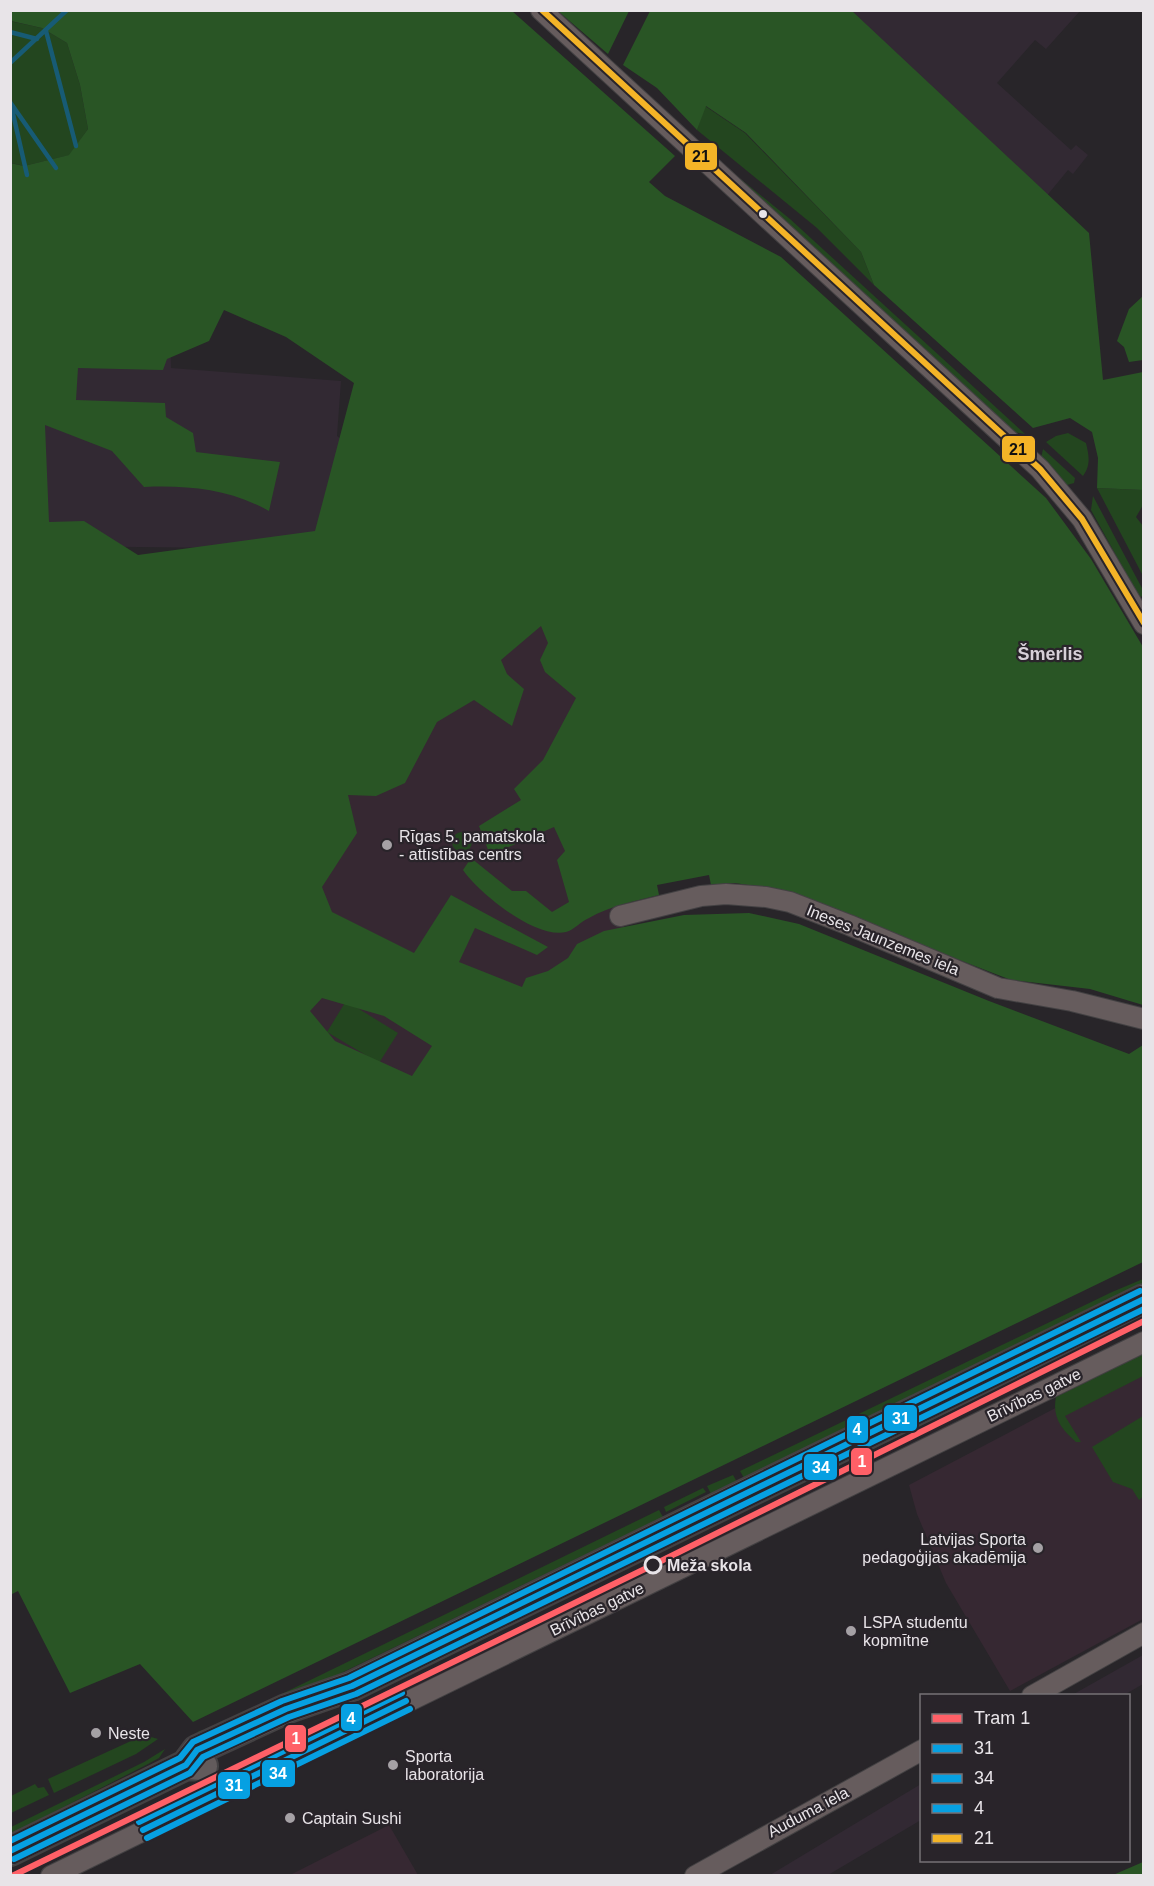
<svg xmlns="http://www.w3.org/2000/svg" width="1154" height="1886" viewBox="0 0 1154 1886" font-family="Helvetica,sans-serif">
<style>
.built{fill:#322933}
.education{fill:#362832}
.green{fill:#23461f}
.forest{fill:#295525;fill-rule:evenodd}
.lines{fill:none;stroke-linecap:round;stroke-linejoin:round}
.stream{stroke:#175b75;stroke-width:4.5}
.minor-casing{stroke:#434143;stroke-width:22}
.highway-casing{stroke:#434143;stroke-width:32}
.minor{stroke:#665c5d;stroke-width:20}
.highway{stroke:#625b5c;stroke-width:28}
.bus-1-casing{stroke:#29242a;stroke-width:10}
.bus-2-casing{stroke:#29242a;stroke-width:10}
.bus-3-casing{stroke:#29242a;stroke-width:10}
.bus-4-casing{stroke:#29242a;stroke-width:10}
.bus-1{stroke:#06a0e2;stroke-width:6}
.bus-2{stroke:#06a0e2;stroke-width:6}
.bus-3{stroke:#06a0e2;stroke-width:6}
.bus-4{stroke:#f4b427;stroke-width:6}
.tram-1-casing{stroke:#29242a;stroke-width:10}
.tram-1{stroke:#ff6067;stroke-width:6}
.bus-dot{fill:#e8e4e8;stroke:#29242a;stroke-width:2}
.poi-dot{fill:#a5a1a5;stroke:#29242a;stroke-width:2}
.stop-dot{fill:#29242a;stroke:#e8e4e8;stroke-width:3}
.labels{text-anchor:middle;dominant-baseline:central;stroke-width:4.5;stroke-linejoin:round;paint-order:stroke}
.poi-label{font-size:16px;fill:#e8e4e8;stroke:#29242a;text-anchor:start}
.street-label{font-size:16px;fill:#e8e4e8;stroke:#29242a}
.stop-label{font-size:16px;font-weight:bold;fill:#e8e4e8;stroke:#29242a;text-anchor:start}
.neighbourhood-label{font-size:18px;font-weight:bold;fill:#d7d0d8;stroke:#29242a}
.line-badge{stroke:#29242a;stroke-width:2}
.badge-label{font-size:16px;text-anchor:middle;font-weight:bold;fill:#fff}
.pale-badge-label{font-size:16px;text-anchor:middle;font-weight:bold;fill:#111}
</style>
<rect width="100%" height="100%" fill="#282529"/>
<path class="built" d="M823,11H1080L1046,49L1035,40L997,83L1071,150L1076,145L1088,155L1073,174L1068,170L1040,204Z
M45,256L168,259L171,368L341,381L337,436L345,442L318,549L41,546Z
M1143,1655V1684L1124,1695H1072Z
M921,1784V1820L828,1875H770Z"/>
<path class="education" d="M563,597L602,880L648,977L289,1152L265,762Z
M1143,1362V1619L1010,1691L946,1583L917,1514L909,1485Z
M389,1825L418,1875H290Z"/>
<path class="green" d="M10,21L42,28L67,43L80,85L88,129L70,155L24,166L11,163Z
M705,106L745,133L861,252L874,285L817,228L697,130Z
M716,159L790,219L1025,434L1012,432Z
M1068,433L1086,443C1089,456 1091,465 1083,476L1046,442L1056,436Z
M1043,449L1075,478L1074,483L1067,485L1041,458Z
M1097,488L1143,490V505L1136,517L1143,526V576Z
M1093,496L1143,590V596L1139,597L1091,510Z
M452 842a10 10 0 1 1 20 0a10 10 0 1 1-20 0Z
M346,1001L398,1033L379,1063L327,1032Z
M1143,1279V1285L1115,1299L744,1478L740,1471L1112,1292Z
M1143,1354V1376L1065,1416L1081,1442H1076C1061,1429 1052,1417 1056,1397Z
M1143,1416V1497L1139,1500L1132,1489L1113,1482L1092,1447Z
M733,1475L737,1482L711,1494L707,1486Z
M703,1488L706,1492L666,1512L664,1507Z
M659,1510L663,1517L211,1736L200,1734L198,1731L208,1730Z
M144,1735L158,1739L136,1754L54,1793L48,1779Z
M165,1749L159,1758L148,1764L11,1834V1827L144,1762Z
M35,1784L38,1788L44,1787L49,1795L11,1813V1796Z"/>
<path class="forest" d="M11,11H512L675,156L649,182L665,196L781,257L1046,498L1091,559L1143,647V1005L1090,989L1011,980L779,890L735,883L711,885L709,875L657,885L659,895C635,901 610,906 589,918C581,921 574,930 566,932C535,939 479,893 463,870L471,858L512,891H526L552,912L569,902L557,860L565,851L554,827L490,855L479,826L521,800L514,789L543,760L576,698L545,672L540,660L548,643L541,626L501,660L507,674L524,689L512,726L474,700L437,722L405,783L376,796L348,795L357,833L322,887L332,912L414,953L451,895L548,947L537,955L475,928L459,962L522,987L526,978L548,971L568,958L577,944L604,931L684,915L749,913L799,924L989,1001L1129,1054L1143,1045V1262L193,1722L140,1664L70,1693L18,1591L10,1595V163L24,166L69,155L88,129L80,85L67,43L42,28L11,21ZM224,310L286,337L354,383L315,531L138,555L84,521L49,522L45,425L112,451L144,487C187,485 230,489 269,511L280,462L196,452L193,433L166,417L165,403L76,400L78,368L163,370L167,359L209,341ZM322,998L384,1016L432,1046L412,1076L335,1041L310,1011Z
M558,11H629L608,54Z
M650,11H852L1089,233L1103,380L1143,372V490L1097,488L1098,458L1092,432L1070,418L1033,428L874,285L861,252L746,133L706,106L697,130L657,88L623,65Z
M1143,296V360L1129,362L1124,347L1117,341L1129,309Z
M1143,1862V1875H1113Z"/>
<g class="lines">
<path class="stream" d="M46,31L76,146
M10,32L37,39
M10,63L67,10
M10,102L56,168
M11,105L27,175"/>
<defs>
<path id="minor" d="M541,10L1040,469L1082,519L1144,624
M620,916L701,896L726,894L766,897L790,902L849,925L998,988L1072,1001L1144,1019
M1032,1696L1144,1633
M51,1876L1144,1342
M695,1876L922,1750"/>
<path id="highway" d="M186,1765L197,1750L286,1709L352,1686L1144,1299
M10,1851L186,1765L203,1766"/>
</defs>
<use href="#minor" class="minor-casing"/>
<use href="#highway" class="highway-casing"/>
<use href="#minor" class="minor"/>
<use href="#highway" class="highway"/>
<defs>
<path id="bus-1" d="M143,1830L406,1701
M10,1851L186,1765L197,1750L286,1709L352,1686L1144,1299"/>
<path id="bus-2" d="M147,1838L410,1709
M14,1859L190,1773L203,1757L289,1717L356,1694L1144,1309"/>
<path id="bus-3" d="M139,1822L402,1693
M10,1841L180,1758L193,1742L282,1701L349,1678L1140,1291"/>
<path id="bus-4" d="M542,10L1040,469L1082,519L1144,623"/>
</defs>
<use href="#bus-1" class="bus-1-casing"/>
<use href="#bus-2" class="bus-2-casing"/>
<use href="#bus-3" class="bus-3-casing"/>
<use href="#bus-4" class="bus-4-casing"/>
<use href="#bus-1" class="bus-1"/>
<use href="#bus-2" class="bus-2"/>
<use href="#bus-3" class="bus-3"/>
<use href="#bus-4" class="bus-4"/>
<defs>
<path id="tram-1" d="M12,1876L653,1565L1144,1321"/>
</defs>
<use href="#tram-1" class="tram-1-casing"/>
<use href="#tram-1" class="tram-1"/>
</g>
<circle class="bus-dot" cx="763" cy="214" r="5"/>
<g class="poi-dot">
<circle cx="387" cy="845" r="6"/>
<circle cx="1038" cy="1548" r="6"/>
<circle cx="851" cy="1631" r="6"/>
<circle cx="96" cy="1733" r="6"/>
<circle cx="393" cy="1765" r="6"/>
<circle cx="290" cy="1818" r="6"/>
</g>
<circle class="stop-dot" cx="653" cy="1565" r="8"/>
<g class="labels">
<g class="poi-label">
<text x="399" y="836">Rīgas 5. pamatskola<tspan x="399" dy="18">- attīstības centrs</tspan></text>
<text x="1026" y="1539" text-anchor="end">Latvijas Sporta<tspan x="1026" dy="18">pedagoģijas akadēmija</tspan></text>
<text x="863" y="1622">LSPA studentu<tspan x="863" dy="18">kopmītne</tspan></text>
<text x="108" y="1733">Neste</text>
<text x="405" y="1756">Sporta<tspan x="405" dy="18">laboratorija</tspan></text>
<text x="302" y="1818">Captain Sushi</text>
</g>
<g class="street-label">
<text transform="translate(883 940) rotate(22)">Ineses Jaunzemes iela</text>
<text transform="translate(1034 1395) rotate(-26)">Brīvības gatve</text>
<text transform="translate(597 1609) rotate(-26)">Brīvības gatve</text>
<text transform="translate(808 1812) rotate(-28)">Auduma iela</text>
</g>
<g class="stop-label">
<text x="667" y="1565">Meža skola</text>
</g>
<g class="neighbourhood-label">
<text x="1050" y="654">Šmerlis</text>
</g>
</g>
<g class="line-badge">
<rect x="684" y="142" width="34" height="29" rx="6" fill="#f4b427"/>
<rect x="1001" y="435" width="35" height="28" rx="6" fill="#f4b427"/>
<rect x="883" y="1404" width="35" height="28" rx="6" fill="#06a0e2"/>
<rect x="846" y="1415" width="23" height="29" rx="6" fill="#06a0e2"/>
<rect x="850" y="1447" width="23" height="29" rx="6" fill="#ff6067"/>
<rect x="803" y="1453" width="35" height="28" rx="6" fill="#06a0e2"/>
<rect x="340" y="1703" width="23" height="29" rx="6" fill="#06a0e2"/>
<rect x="284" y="1724" width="23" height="29" rx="6" fill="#ff6067"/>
<rect x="261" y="1759" width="35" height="29" rx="6" fill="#06a0e2"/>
<rect x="217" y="1771" width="34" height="29" rx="6" fill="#06a0e2"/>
</g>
<g class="badge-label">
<text x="901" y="1424">31</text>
<text x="857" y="1435">4</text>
<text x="862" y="1467">1</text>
<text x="821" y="1473">34</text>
<text x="351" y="1724">4</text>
<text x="296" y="1744">1</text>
<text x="278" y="1779">34</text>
<text x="234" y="1791">31</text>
</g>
<g class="pale-badge-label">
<text x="701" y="162">21</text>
<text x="1018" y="455">21</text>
</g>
<rect width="1154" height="1886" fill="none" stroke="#e8e4e8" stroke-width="24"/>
<rect x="920" y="1694" width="210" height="168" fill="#29242a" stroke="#757176" stroke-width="1.5"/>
<rect x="932" y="1714" width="30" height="9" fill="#ff6067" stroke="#757176" stroke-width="1.5"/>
<text x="974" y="1724" font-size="18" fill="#e8e4e8">Tram 1</text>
<rect x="932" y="1744" width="30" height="9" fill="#06a0e2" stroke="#757176" stroke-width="1.5"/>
<text x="974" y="1754" font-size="18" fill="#e8e4e8">31</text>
<rect x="932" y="1774" width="30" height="9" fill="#06a0e2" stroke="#757176" stroke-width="1.5"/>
<text x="974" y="1784" font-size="18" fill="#e8e4e8">34</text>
<rect x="932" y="1804" width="30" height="9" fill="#06a0e2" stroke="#757176" stroke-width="1.5"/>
<text x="974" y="1814" font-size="18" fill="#e8e4e8">4</text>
<rect x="932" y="1834" width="30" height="9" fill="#f4b427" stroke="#757176" stroke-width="1.5"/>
<text x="974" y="1844" font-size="18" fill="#e8e4e8">21</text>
</svg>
